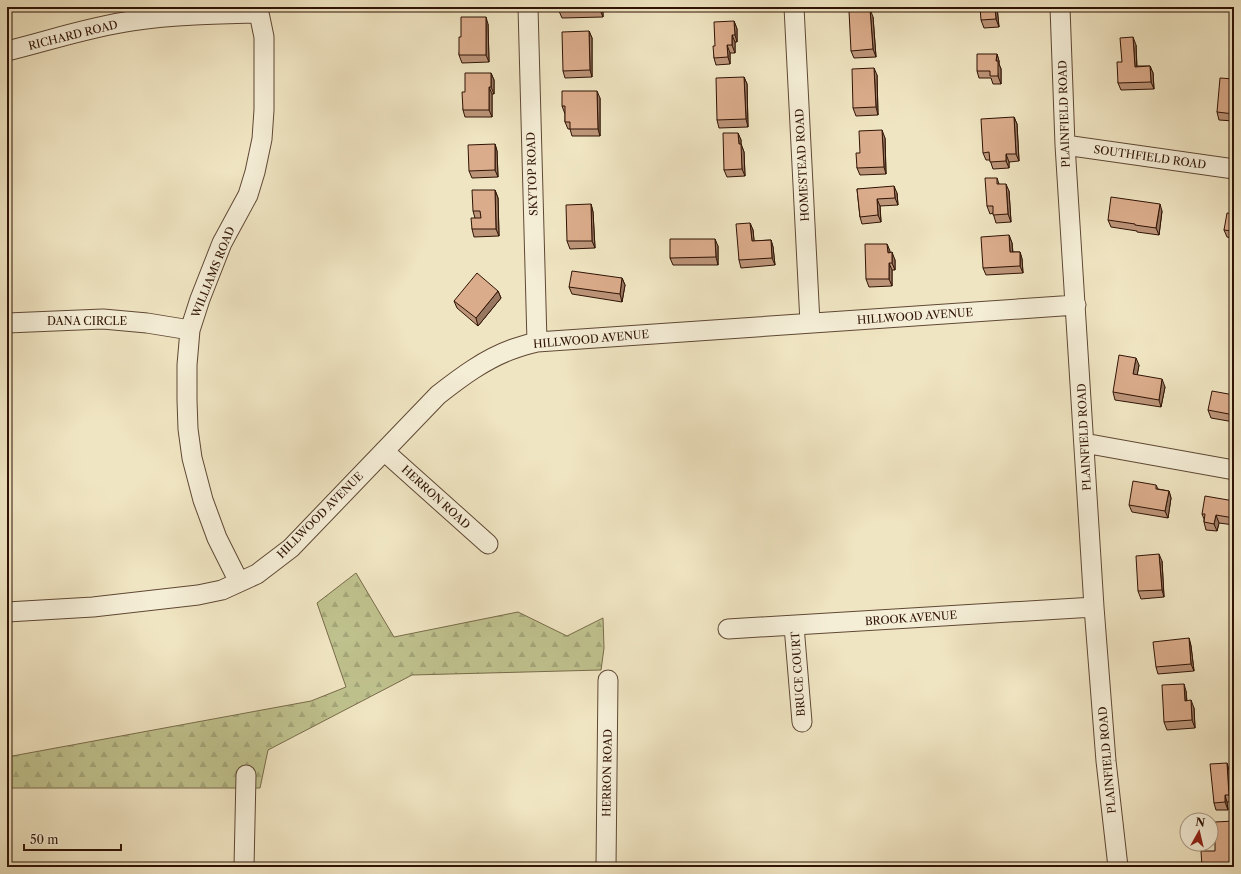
<svg xmlns="http://www.w3.org/2000/svg" width="1241" height="874" viewBox="0 0 1241 874" font-family="'Libre Caslon Text',serif">
<style>
.forest{fill:url(#forest-firs);stroke:#786b4a}
.lines{fill:none;stroke-linecap:round;stroke-linejoin:round}
.minor-casing{stroke:#5f4834;stroke-width:21}
.minor{stroke:#f5eed7;stroke-width:19}
.wall{fill:#bc9478;stroke:#2f1305}
.shaded-wall{fill:#997861;stroke:#2f1305}
.building{fill:#dbac8b;stroke:#2f1305}
.labels{text-anchor:middle;dominant-baseline:central;stroke-width:3;stroke-linejoin:round;paint-order:stroke}
.street-label{font-size:11px;fill:#2f1305;stroke:#f5eed7}
</style>
<defs>
<pattern id="forest-firs" width="22" height="20" patternUnits="userSpaceOnUse"><rect width="22" height="20" fill="#c0c38f"/><path d="M5 1l3.5 6h-7zM16 11l3.5 6h-7z" fill="#a5a77a"/></pattern>
</defs>
<rect width="100%" height="100%" fill="#f0e5c2"/>
<filter id="stains"><feTurbulence type="fractalNoise" baseFrequency=".005" numOctaves="4"/><feColorMatrix values="0 0 0 0 .2 0 0 0 0 .09 0 0 0 0 .02 0 0 0 .5 -.17"/></filter>
<radialGradient id="worn" r=".72"><stop offset=".6" stop-color="#630" stop-opacity="0"/><stop offset="1" stop-color="#630" stop-opacity=".3"/></radialGradient>
<path class="forest" d="M356,573L394,637L518,612L567,636L603,618L604,648L601,670L412,675L268,750L260,788H7V757L311,701L346,687L317,603Z"/>
<g class="lines">
<defs>
<path id="minor" d="M528,7L537,342
M794,7L810,323
M1060,7L1065,145L1094,607L1106,761L1118,867
M7,51C48,41 89,27 131,21C174,15 216,14 259,13
M1065,145L1234,169
M7,323L103,319L147,323L190,330
M1084,443L1234,470
M384,451L488,544
M239,582L217,538L203,500L192,458L188,429L187,400V365L190,330L200,299L222,243L248,195L255,172L262,139L264,110V37L259,13V7
M7,612L93,607L198,595L222,590L257,574L291,548L438,395C461,377 485,359 513,349C521,346 529,344 537,342L1076,305
M794,626L802,722
M728,629L1094,607
M244,867L246,775
M606,867L608,680"/>
</defs>
<use href="#minor" class="minor-casing"/>
<use href="#minor" class="minor"/>
</g>
<path class="wall" d="M559,7H603V17L562,18L559,11Z
M997,7L999,27L984,28L981,20Z
M873,17L876,57L854,58L851,51Z
M734,21L737,29V42H735V53H730V64L716,65L714,58L715,46Z
M488,24L489,62L462,63L459,55L461,37Z
M589,31L592,38V77L565,78L563,71Z
M1136,45L1137,66H1150L1153,73L1154,89L1121,90L1118,83L1122,62Z
M997,54L999,61V64L1001,69V84H993L991,78H979L977,71Z
M491,73L494,80V94H492V117H465L463,110L465,92Z
M877,75L878,115L856,116L853,108Z
M744,77L747,84L748,127L719,128L717,120Z
M1234,79V121L1219,120L1217,112Z
M600,98V136H572L570,129H568L565,122V114L562,106Z
M1014,117L1017,124L1019,161L1009,162V168L993,169L990,160H986L983,153Z
M738,133L741,140V144L744,152L745,176L727,177L724,170Z
M885,138L886,174L860,175L857,168L860,153Z
M495,144L497,151L498,177L472,178L469,171Z
M997,178L999,184L1009,191L1011,222L996,223L993,213L990,214L987,206Z
M857,189L897,193L898,205L880,206L881,222L862,224L860,217Z
M495,190L498,198L499,236L474,237L472,229L475,218L473,211Z
M591,204L593,212L595,248L570,249L567,241Z
M1162,211L1159,235L1137,232V231L1111,227L1108,220Z
M1234,214V249H1233L1230,241L1231,238L1227,237L1224,230Z
M750,223L753,230L754,241L771,240L773,247L775,265L741,268L739,260Z
M1009,235L1012,243L1013,252H1020L1022,259L1023,273L986,275L983,268Z
M887,244L890,252L895,260V270H892V286L869,287L866,279Z
M718,246V265H673L670,258Z
M622,278L625,285L622,302L572,294L569,287Z
M498,291L501,298L478,326L457,308L454,301Z
M1139,365L1137,375L1165,387L1161,407L1115,400L1113,392Z
M1234,395V422L1211,418L1208,410Z
M1156,485L1158,489L1169,491L1171,498L1168,518L1132,512L1129,505Z
M1234,501V525L1219,523L1217,531L1206,530L1204,522V519L1202,514Z
M1162,561L1164,597L1141,599L1138,591Z
M1189,638L1191,646L1194,671L1158,674L1156,667Z
M1186,691L1187,701L1194,708L1195,728L1167,730L1164,722Z
M1227,763L1229,770L1232,802H1227L1228,810H1216L1214,803Z"/>
<path class="shaded-wall" d="M600,7H603V17L600,10Z
M995,7H997L999,27L996,19Z
M870,9L873,17L876,57L873,49Z
M486,17L488,24L489,62L486,55Z
M734,21L737,29V42L735,35Z
M589,31L592,38V77L590,70Z
M732,35L735,42V53L732,45Z
M1133,37L1136,45L1137,74L1135,67Z
M727,45L730,53V64L728,57Z
M997,54L999,61V64L1001,69V84L998,76L996,61Z
M1150,66L1153,73L1154,89L1151,82Z
M874,68L877,75L878,115L876,107Z
M491,73L494,80V94L491,87Z
M744,77L747,84L748,127L746,119Z
M489,87L492,94V117L489,110Z
M597,91L600,98V136L598,129Z
M1014,117L1017,124L1019,161L1016,154Z
M882,130L885,138L886,174L884,167Z
M738,133L741,140V146V144L744,152L745,176L742,169L739,144Z
M495,144L497,151L498,177L495,170Z
M1006,154L1009,162V168L1006,161Z
M1006,184L1009,191L1011,222L1008,214Z
M894,186L897,193L898,205L895,198Z
M495,190L498,198L499,236L496,229Z
M877,199L880,206L881,222L878,215Z
M591,204L593,212L595,248L592,241Z
M1160,204L1162,211L1159,235L1156,228Z
M750,223L753,230L755,249L752,241Z
M1009,235L1012,243L1013,260L1010,252Z
M715,239L718,246V265L716,257Z
M771,240L773,247L775,265L772,258Z
M887,244L890,251V260L888,253Z
M892,252L895,260V270L892,263Z
M1020,252L1022,259L1023,273L1020,266Z
M889,263L892,270V286L889,279Z
M622,278L625,285L622,302L620,294Z
M498,291L501,298L478,326L476,318Z
M1136,358L1139,365L1136,382L1133,374Z
M1162,379L1165,387L1161,407L1159,400Z
M1169,491L1171,498L1168,518L1165,511Z
M1216,515L1219,523L1217,531L1214,524Z
M1159,554L1162,561L1164,597L1162,590Z
M1189,638L1191,646L1194,671L1191,664Z
M1184,684L1186,691L1187,708L1185,701Z
M1191,700L1194,708L1195,728L1192,720Z
M1227,763L1229,770L1232,802L1229,795Z
M1225,795L1227,802L1228,810L1225,802Z"/>
<path class="building" d="M559,7H600V10L559,11Z
M980,7H995L996,19L981,20Z
M870,9L873,49L851,51L849,11Z
M461,17H486V55H459V37H461Z
M734,21L735,35H732V45H727L728,57L714,58L713,46H715L714,22Z
M589,31L590,70L563,71L562,32Z
M1133,37L1135,67L1150,66L1151,82L1118,83L1117,62H1122L1120,38Z
M977,54H997L996,61H998V76H990V71H977Z
M874,68L876,107L853,108L852,69Z
M465,73H491V87H489V110H463L462,92H465Z
M744,77L746,119L717,120L716,78Z
M1220,78L1234,79L1233,86H1234V114L1217,112Z
M562,91H597L598,129H570V122H565V106H562Z
M1014,117L1016,154H1006V161L990,162L989,152L983,153L981,119Z
M882,130L884,167L857,168L856,153H860L859,131Z
M723,133H738L739,144H741L742,169L724,170Z
M495,144V170L469,171L468,145Z
M985,178H997V184H1006L1008,214L993,215V206H987Z
M894,186L895,198L877,199L878,215L860,217L857,189Z
M472,190H495L496,229H472L471,218H481L480,211H473Z
M1111,197L1160,204L1156,228L1135,225V224L1108,220Z
M591,204L592,241H567L566,205Z
M1227,213L1234,214V242L1230,241L1232,231L1224,230Z
M750,223L752,241L771,240L772,258L739,260L736,224Z
M1009,235L1010,252H1020V266L983,268L981,237Z
M670,239H715L716,257L670,258Z
M865,244H887L888,253L892,252V263H889V279H866Z
M572,271L622,278L620,294L569,287Z
M477,273L498,291L476,318L454,301Z
M1119,355L1136,358L1133,374L1162,379L1159,400L1113,392Z
M1212,391L1234,395V415L1208,410Z
M1133,481L1156,485V489L1169,491L1165,511L1129,505Z
M1205,496L1234,501V518L1216,515L1214,524L1204,522L1205,514H1202Z
M1159,554L1162,590L1138,591L1136,556Z
M1189,638L1191,664L1156,667L1153,642Z
M1184,684L1185,701L1191,700L1192,720L1164,722L1162,685Z
M1227,763L1229,795H1225V802L1214,803L1210,764Z
M1234,821V867H1202L1201,851H1215V822Z"/>
<g class="labels">
<g class="street-label">
<text transform="translate(73 35) rotate(-14)">RICHARD ROAD</text>
<text transform="translate(1064 114) rotate(-92)">PLAINFIELD ROAD</text>
<text transform="translate(1150 157) rotate(8)">SOUTHFIELD ROAD</text>
<text transform="translate(802 165) rotate(-93)">HOMESTEAD ROAD</text>
<text transform="translate(532 174) rotate(-92)">SKYTOP ROAD</text>
<text transform="translate(213 272) rotate(-68)">WILLIAMS ROAD</text>
<text transform="translate(915 316) rotate(-4)">HILLWOOD AVENUE</text>
<text x="87" y="321">DANA CIRCLE</text>
<text transform="translate(591 339) rotate(-5)">HILLWOOD AVENUE</text>
<text transform="translate(1084 437) rotate(-93)">PLAINFIELD ROAD</text>
<text transform="translate(436 497) rotate(42)">HERRON ROAD</text>
<text transform="translate(320 515) rotate(-45)">HILLWOOD AVENUE</text>
<text transform="translate(911 618) rotate(-4)">BROOK AVENUE</text>
<text transform="translate(798 674) rotate(-94)">BRUCE COURT</text>
<text transform="translate(1107 760) rotate(-95)">PLAINFIELD ROAD</text>
<text transform="translate(607 773) rotate(-89)">HERRON ROAD</text>
</g>
</g>
<rect width="1241" height="874" fill="none" stroke="#f0e5c2" stroke-width="24"/>
<rect x="8" y="8" width="1225" height="858" fill="none" stroke="#2f1305" stroke-width="2"/>
<rect x="12" y="12" width="1217" height="850" fill="none" stroke="#2f1305"/>
<g transform="translate(1199 832) rotate(8)"><circle r="19" fill="#f5eed7" stroke="#a69683"/>
<path d="M0-3L7 15L0 10L-7 15Z" fill="#8f2418"/>
<text y="-6" font-size="11" font-weight="bold" text-anchor="middle" fill="#2f1305">N</text>
</g>
<path d="M24 844v6h97v-6" fill="none" stroke="#2f1305" stroke-width="2"/>
<text x="30" y="844" font-size="12" fill="#2f1305" stroke="#f5eed7" stroke-width="3" paint-order="stroke">50 m</text>
<rect width="100%" height="100%" filter="url(#stains)"/>
<rect width="100%" height="100%" fill="url(#worn)"/>
</svg>
